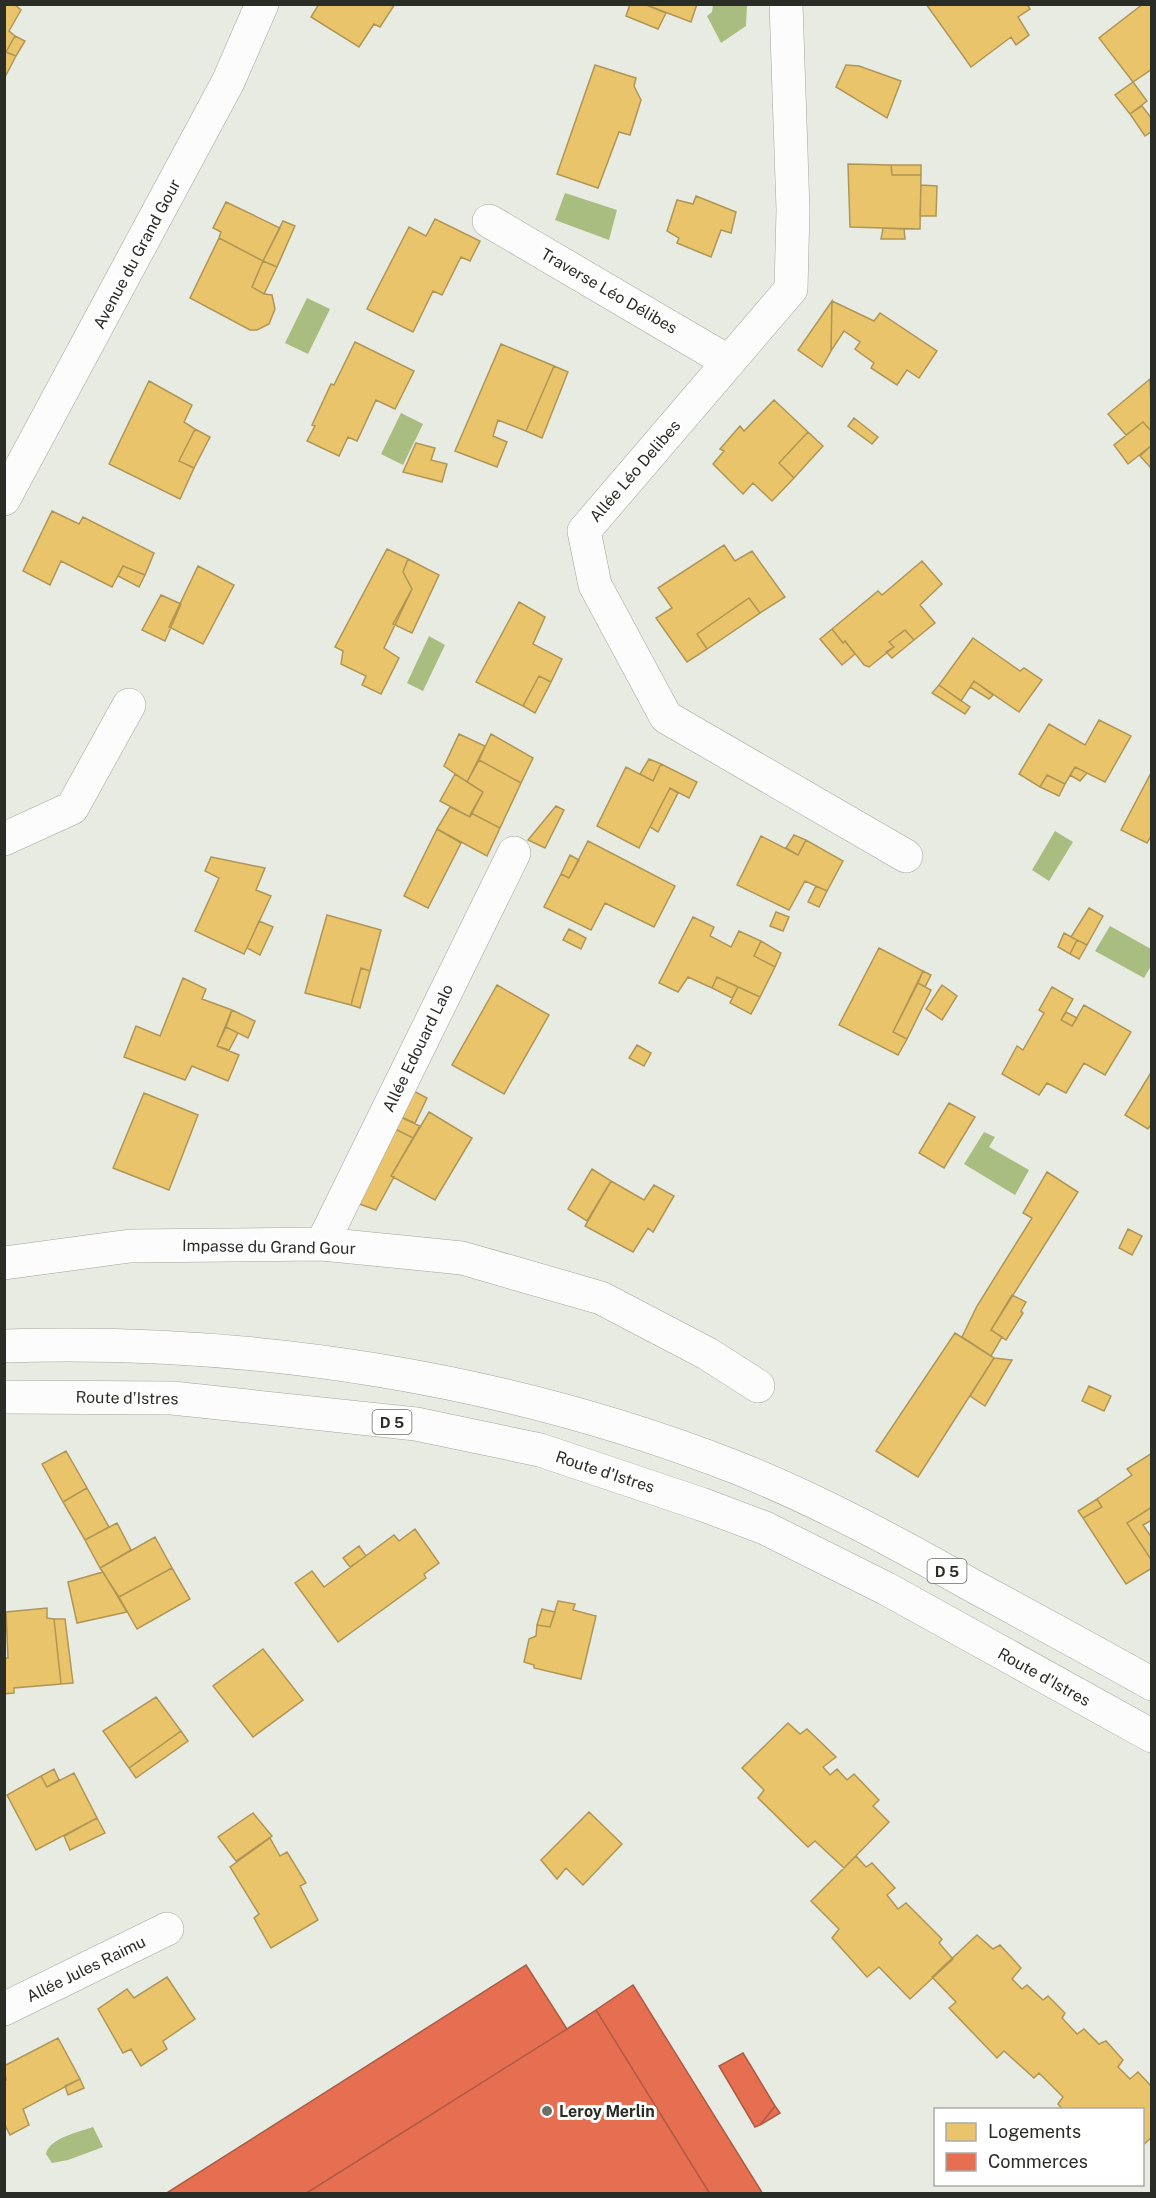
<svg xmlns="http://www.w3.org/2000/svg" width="1156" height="2198" viewBox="0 0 1156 2198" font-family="'Public Sans',sans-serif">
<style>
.water{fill:#a9bd80}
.homes{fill:#e9c46a;stroke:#b09656;stroke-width:1.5}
.shops{fill:#e76f51;stroke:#ae5b44;stroke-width:1.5}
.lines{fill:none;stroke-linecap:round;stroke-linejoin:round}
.minor-casing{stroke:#a3a69f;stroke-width:34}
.major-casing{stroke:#a3a69f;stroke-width:34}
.minor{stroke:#fbfcfb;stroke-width:33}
.major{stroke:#fbfcfb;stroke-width:33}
.poi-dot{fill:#6c6f68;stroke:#fff;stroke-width:2}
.labels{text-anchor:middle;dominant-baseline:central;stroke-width:6;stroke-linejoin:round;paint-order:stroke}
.shield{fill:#fff;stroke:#6a6b67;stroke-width:1.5}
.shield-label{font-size:15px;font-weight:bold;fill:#2a2c26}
.street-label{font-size:16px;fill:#2a2c26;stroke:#fff}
.poi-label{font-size:16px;font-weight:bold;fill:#2a2c26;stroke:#fff;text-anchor:start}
</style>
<rect width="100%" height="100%" fill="#e7ebe2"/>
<path class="water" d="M713,5H747L746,26L721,43L707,16L712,12Z
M565,193L617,210L609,240L555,220Z
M307,298L330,309L308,354L285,343Z
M401,413L423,424L403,465L381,454Z
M429,636L445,645L423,691L407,683Z
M1055,831L1073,842L1049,881L1032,870Z
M1110,926L1151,949V966L1144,978L1095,951Z
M984,1132L995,1137L989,1147L1029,1170L1015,1195L964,1164Z
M93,2127L103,2147L68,2160L52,2163L46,2154C49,2138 79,2132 93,2127Z"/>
<path class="homes" d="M4,4H14L21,10L9,31L15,36L6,52L16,56L4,79Z
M319,4H395L380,27L374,24L359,47L311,17Z
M630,4H644L666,13L658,29L626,16Z
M644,4H697L691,22Z
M926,4H1027L1030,9L1018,17L1029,35L1016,45L1011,37L971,67Z
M1143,4H1152V69L1133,82L1099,38Z
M15,36L25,41L16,56L6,52Z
M595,65L636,78L634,86L641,100L630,135L619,132L598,188L557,174Z
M846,65L859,66L901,81L887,118L836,87Z
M1133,82L1147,101L1130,114L1115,95Z
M1142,106L1152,119V131L1145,136L1130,114Z
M848,164L891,165L892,175H921L920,229L850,227Z
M891,165H921V175H892Z
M921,185L937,186L936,216H920Z
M696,196L736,212L731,233L721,230L711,257L677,243L679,238L667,231L677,200L693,204Z
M226,202L280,228L263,261L219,238L221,232L213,228Z
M435,219L480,241L470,261L461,257L442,295L433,291L413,332L367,309L409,227L426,236Z
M283,221L295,226L277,267L263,261Z
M883,228L904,229L905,239H881Z
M219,238L263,261L252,287L264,294L272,295L275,309L269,324L257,330H250L190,298Z
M263,261L277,267L264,294L252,287Z
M832,301L874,321L880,313L937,351L919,378L907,370L897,385L871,368L874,363L855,349L860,342L844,331L831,351Z
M832,301L831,351L822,367L798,350Z
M355,342L414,371L395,409L376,400L357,441L348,437L339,456L307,441L315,426L312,425L331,384L334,385Z
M501,344L554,366L526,431L498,420L493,436L507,442L497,467L455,451Z
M554,366L568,372L542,438L526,431Z
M1150,379L1152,432L1143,422L1126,435L1108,414Z
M149,381L192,405L184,422L195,429L179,461L194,468L180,499L109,464Z
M774,400L808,432L779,463L794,478L772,501L753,483L743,494L713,464L724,451L720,449L740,426L744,431Z
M854,418L878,437L872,444L848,426Z
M1143,422L1152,432V445L1128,464L1114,445Z
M195,429L210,437L194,468L179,461Z
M808,432L823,446L794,478L779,463Z
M416,443L435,448L431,460L447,464L442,482L403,472Z
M1152,445V469L1140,456Z
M52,511L79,524L83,517L154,553L145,575L123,566L112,587L61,561L50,585L23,571Z
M724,545L735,561L752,551L785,597L760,613L749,598L697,634L707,649L687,662L656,618L672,608L658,588Z
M387,549L408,559L403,572L412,589L384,648L399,658L381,694L362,685L366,676L341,664L343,651L335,647Z
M408,559L439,575L412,633L393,624L412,589L403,572Z
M922,561L942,584L920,605L935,623L914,640L905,630L889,642L894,647L869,667L864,665L845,641L843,643L832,629L878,591L882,595Z
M123,566L145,575L139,587L118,576Z
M198,566L234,585L203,644L169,627Z
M161,595L181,604L165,641L142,630Z
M749,598L760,613L707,649L697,634Z
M519,602L545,617L533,644L562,659L551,682L539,676L523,706L476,682Z
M832,629L843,643L845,641L855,654L842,665L820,639Z
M905,630L914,640L892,658L886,652L894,647L889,642Z
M973,638L1020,671L1024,668L1042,680L1019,712L974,681L961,701L939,685Z
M539,676L551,682L535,713L523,706Z
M974,681L993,695L989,699L970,687Z
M939,685L970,707L965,714L932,693Z
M1099,720L1131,736L1105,782L1075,767L1065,784L1047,775L1040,787L1019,774L1049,724L1085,745Z
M459,734L485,746L467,782L444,766Z
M491,734L533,758L521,783L479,760Z
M649,759L661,764L653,781L640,774Z
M479,760L521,783L500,828L471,813L483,792L467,782Z
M661,764L697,782L689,798L670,788L639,848L597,826L626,767L653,781Z
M1075,767L1087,773L1080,781L1070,775Z
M1152,771V834L1147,843L1121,830Z
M455,774L483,792L470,817L440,801Z
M1047,775L1065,784L1059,796L1040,787Z
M670,788L678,793L658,832L650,827Z
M556,806L564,810L545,848L528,840Z
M450,807L470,817L471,813L500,828L487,856L437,829Z
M437,829L461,843L428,908L404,896Z
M794,835L806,840L798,855L786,848Z
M761,836L798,855L806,840L843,861L827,891L805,881L789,910L737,885Z
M588,841L675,886L654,927L605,903L591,930L544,907L561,874L569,878Z
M570,855L579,860L569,878L561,874Z
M211,857L265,868L256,890L271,896L244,954L195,931L219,878L205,871Z
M816,886L827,891L819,907L808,902Z
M1089,908L1103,916L1087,945L1071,937Z
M776,912L789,917L783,931L770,926Z
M327,915L381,930L370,971L361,968L351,1005L305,993Z
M693,917L714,927L710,936L731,947L739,931L761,941L754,956L775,967L760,997L717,977L712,988L688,977L678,992L659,983Z
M259,921L273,927L260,955L247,948Z
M569,929L586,938L581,949L563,940Z
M1064,933L1077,940L1070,954L1058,947Z
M1077,940L1087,945L1079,959L1070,954Z
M761,941L781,953L775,967L754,956Z
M879,948L923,971L893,1032L907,1039L898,1055L839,1025Z
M361,968L370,971L360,1008L351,1005Z
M923,971L931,975L925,987L918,983Z
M717,977L738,987L732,998L712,988Z
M183,978L206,989L202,999L232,1010L217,1046L239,1055L228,1081L192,1066L185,1080L124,1057L136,1026L160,1036Z
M918,983L931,990L907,1039L893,1032Z
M497,985L549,1015L504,1094L452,1065Z
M942,985L957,996L942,1020L926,1009Z
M738,987L760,997L751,1014L730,1003Z
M1052,987L1073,999L1061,1020L1072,1026L1084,1005L1131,1032L1105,1075L1084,1063L1066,1093L1047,1083L1039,1095L1002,1074L1017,1046L1023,1050L1044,1013L1039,1010Z
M232,1010L255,1021L248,1038L226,1027Z
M1066,1012L1077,1018L1072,1026L1061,1020Z
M226,1027L238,1033L229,1050L217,1046Z
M637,1045L651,1053L644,1066L629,1058Z
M1152,1071V1123L1148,1129L1125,1115Z
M408,1088L427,1098L415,1123L396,1115Z
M144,1093L198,1115L169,1190L113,1168Z
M949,1103L975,1117L944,1168L919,1153Z
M429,1112L472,1138L435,1200L391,1176Z
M396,1115L420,1126L413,1138L391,1127Z
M391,1127L413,1138L391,1176L394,1177L376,1210L354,1202Z
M592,1169L611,1181L587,1221L568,1209Z
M1047,1172L1078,1192L991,1330L1002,1337L991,1356L962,1337L977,1306L1032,1218L1023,1213Z
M611,1181L644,1200L654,1185L674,1196L653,1232L648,1228L633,1252L585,1226Z
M1128,1229L1142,1236L1132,1255L1119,1248Z
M1012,1295L1026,1302L1021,1311L1023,1313L1006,1340L991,1330Z
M955,1333L994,1358L918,1477L876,1451Z
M994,1358L1012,1360L985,1406L970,1396Z
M1089,1386L1111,1396L1104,1411L1082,1401Z
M66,1451L87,1488L63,1502L42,1464Z
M1152,1453V1507L1127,1523L1152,1561V1568L1126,1584L1083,1518L1102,1507L1097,1499L1132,1475L1127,1469Z
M87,1488L109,1527L85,1540L63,1502Z
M1097,1499L1102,1507L1083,1518L1078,1511Z
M1152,1507V1520L1143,1525L1152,1538V1561L1127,1523Z
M117,1523L131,1550L100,1568L85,1540Z
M415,1529L439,1563L424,1574L426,1578L338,1642L295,1583L312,1571L324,1587L394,1535L399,1541Z
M155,1537L172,1568L119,1597L100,1568Z
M359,1546L366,1556L350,1567L343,1558Z
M172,1568L190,1599L137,1629L119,1597Z
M103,1572L127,1612L77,1623L68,1582Z
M558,1601L575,1604L573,1610L596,1616L581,1679L534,1668V1665L524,1662L529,1639L536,1636L537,1625L550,1627Z
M47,1608V1618L54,1619L61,1684L14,1688V1693L4,1694V1658H8L6,1612Z
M542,1609L555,1612L550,1627L537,1625Z
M54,1619H65L73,1683L61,1684Z
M263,1649L303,1700L253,1737L213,1686Z
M156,1697L181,1731L129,1768L103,1731Z
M788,1723L800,1734L807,1729L836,1757L823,1767L830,1775L837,1769L847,1780L854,1774L879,1800L873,1806L889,1822L844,1868L815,1841L808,1847L758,1798L764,1790L742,1768Z
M181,1731L188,1741L136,1778L129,1768Z
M54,1769L59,1780L47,1787L41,1776Z
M74,1773L97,1818L36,1850L7,1795L41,1776L47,1787Z
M589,1812L622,1844L583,1885L566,1868L557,1879L541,1860Z
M253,1813L272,1836L236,1861L218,1837Z
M97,1818L105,1833L70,1850L64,1836Z
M270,1838L280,1856L287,1852L306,1883L300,1886L318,1920L271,1948L254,1918L259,1914L230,1867Z
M856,1856L866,1867L872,1863L895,1888L887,1895L898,1909L906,1903L942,1939L939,1943L953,1959L910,1999L879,1967L867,1977L832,1938L839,1929L811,1901Z
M977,1935L993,1949L1000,1945L1021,1968L1012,1979L1022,1989L1027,1985L1043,2000L1048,1996L1065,2013L1062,2018L1077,2034L1084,2029L1099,2044L1106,2041L1123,2060L1118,2067L1130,2079L1138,2072L1152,2087V2137L1142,2146V2110H1063L1058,2104L1063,2097L1039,2073L1034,2078L1004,2051L997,2058L949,2008L956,2002L932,1977Z
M167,1977L195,2019L163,2041L167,2049L141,2066L131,2049L123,2053L98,2009L127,1989L134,1998Z
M58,2038L80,2079L23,2109L29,2125L10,2135L4,2123V2081L6,2080L4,2066Z
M80,2079L84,2088L68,2095L65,2086Z"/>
<path class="shops" d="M526,1965L567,2029L305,2194H165Z
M633,1985L763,2194H710L596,2010Z
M596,2010L710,2194H305L567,2029Z
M743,2053L775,2106L760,2125L755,2127L719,2066Z
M775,2106L780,2113L760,2125Z"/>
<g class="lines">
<defs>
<path id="minor" d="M786,4L793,210L791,289L584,531L595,585L666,717L906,856
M489,221L729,362
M4,499L228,82L262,4
M4,839L72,808L129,705
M322,1244L514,853
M4,1263L130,1246L322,1244L462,1258L601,1298L708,1354L758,1386
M4,2009L167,1929"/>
<path id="major" d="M4,1346C251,1338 504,1377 735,1467C818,1500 897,1543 975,1587C1034,1619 1093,1651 1152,1684
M4,1397L172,1398L416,1424L540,1450L701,1504L765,1528L887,1589L1152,1736"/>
</defs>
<use href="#minor" class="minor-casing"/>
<use href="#major" class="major-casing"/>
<use href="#minor" class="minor"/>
<use href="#major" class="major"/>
</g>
<circle class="poi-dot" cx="547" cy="2111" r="6"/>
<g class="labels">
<g class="shield">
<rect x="372.5" y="1410" width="39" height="24" rx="4.5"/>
<rect x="927.5" y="1559" width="39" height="24" rx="4.5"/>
</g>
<g class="shield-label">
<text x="392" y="1422">D 5</text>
<text x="947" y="1571">D 5</text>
</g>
<g class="street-label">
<text transform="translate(137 254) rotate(-62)">Avenue du Grand Gour</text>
<text transform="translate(609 291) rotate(30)">Traverse Léo Délibes</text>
<text transform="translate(635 471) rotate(-49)">Allée Léo Delibes</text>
<text transform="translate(418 1048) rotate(-64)">Allée Edouard Lalo</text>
<text transform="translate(269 1247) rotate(1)">Impasse du Grand Gour</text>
<text transform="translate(127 1398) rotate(1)">Route d'Istres</text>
<text transform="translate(605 1472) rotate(18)">Route d'Istres</text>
<text transform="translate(1044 1677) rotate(29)">Route d'Istres</text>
<text transform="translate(86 1969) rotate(-26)">Allée Jules Raimu</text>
</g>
<g class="poi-label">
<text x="559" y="2111">Leroy Merlin</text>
</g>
</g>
<rect width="1156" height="2198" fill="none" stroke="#2a2c26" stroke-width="12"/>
<rect x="934" y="2108" width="210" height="78" fill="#ffffff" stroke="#aaaba8" stroke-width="1.5"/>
<rect x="946" y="2123" width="30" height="18" fill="#e9c46a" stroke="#aaaba8" stroke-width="1.5"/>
<text x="988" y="2138" font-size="18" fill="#2a2c26">Logements</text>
<rect x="946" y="2153" width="30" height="18" fill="#e76f51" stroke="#aaaba8" stroke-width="1.5"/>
<text x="988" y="2168" font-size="18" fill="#2a2c26">Commerces</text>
</svg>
